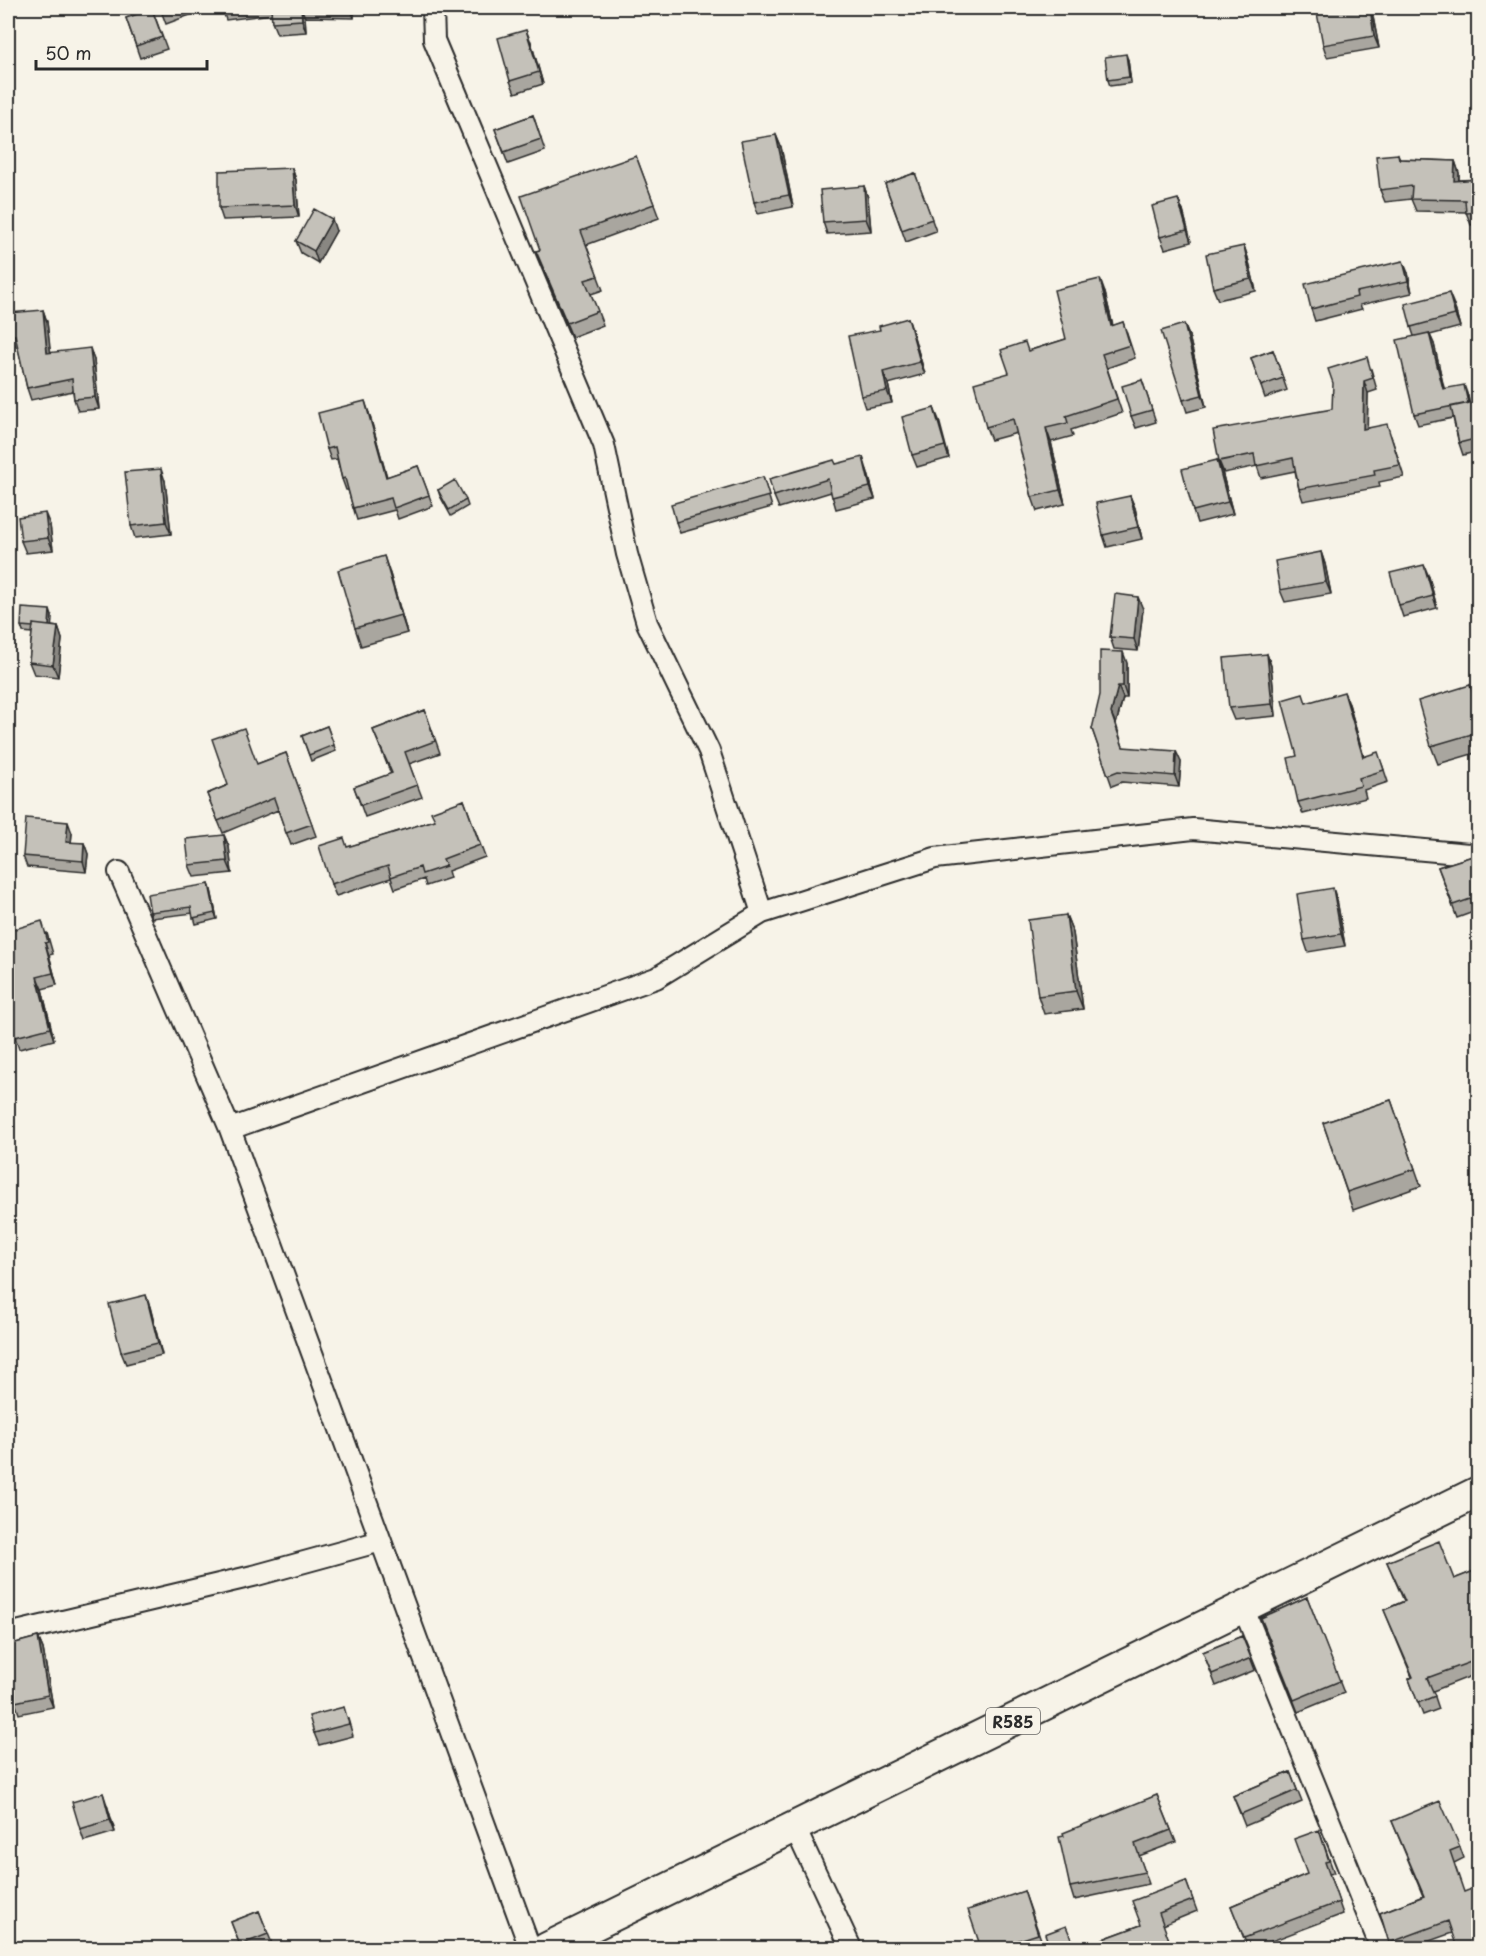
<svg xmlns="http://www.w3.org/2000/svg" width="1486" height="1956" viewBox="0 0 1486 1956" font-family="'Playpen Sans',sans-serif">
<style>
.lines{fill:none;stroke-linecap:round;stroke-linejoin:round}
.street-casing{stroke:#2b2b2b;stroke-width:24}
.primary-casing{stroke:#2b2b2b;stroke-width:34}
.street{stroke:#f7f3e8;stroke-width:20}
.primary{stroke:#f7f3e8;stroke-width:30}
.wall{fill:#a9a69f;stroke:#2b2b2b;stroke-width:1.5}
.shaded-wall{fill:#898782;stroke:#2b2b2b;stroke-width:1.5}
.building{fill:#c4c1b9;stroke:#2b2b2b;stroke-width:1.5}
.labels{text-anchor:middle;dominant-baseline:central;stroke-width:5;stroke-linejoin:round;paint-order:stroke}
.shield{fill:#f7f3e8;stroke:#686764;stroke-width:1.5}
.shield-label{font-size:16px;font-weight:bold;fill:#2b2b2b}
</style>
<rect width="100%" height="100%" fill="#f7f3e8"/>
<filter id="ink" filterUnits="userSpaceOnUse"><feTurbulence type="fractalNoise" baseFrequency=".0167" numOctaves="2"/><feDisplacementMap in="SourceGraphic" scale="12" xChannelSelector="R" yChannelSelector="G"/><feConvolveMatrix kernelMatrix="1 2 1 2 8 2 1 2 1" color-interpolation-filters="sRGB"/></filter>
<g filter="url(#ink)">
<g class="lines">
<defs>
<path id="street" d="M119,872L230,1129L530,1948
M762,913L935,858L1193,829L1469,854L1478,852
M230,1129L656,978L762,913L709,751L647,623L627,554L604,445L434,40L433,8
M1243,1607L1381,1948
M8,1634L257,1575L381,1541
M795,1828L851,1948"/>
<path id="primary" d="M547,1948L1478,1492"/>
</defs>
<use href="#street" class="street-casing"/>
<use href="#primary" class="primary-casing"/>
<use href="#street" class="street"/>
<use href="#primary" class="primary"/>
</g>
<path class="wall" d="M160,8H197L198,12L166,24Z
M222,8H354V18L305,17L306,32L277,34L272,22V14L226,20Z
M152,9L167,49L140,58L126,18Z
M1373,17L1379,48L1327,57L1323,45Z
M531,42L543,84L515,93L510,81Z
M1128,60L1131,83L1110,86L1108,80Z
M533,115L545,151L508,164L495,129Z
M776,135L781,147L793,207L758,214L754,202Z
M1398,154L1400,159L1455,161L1459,173V180L1479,179V224L1471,225L1466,212L1416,211L1411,199L1385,202L1380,190Z
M636,156L659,218L586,245L603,290L591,294L603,325L572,337L536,251L540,250Z
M292,168L296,180L299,217L223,220L219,208Z
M915,173L936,231L906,242L885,184Z
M864,186L868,198L871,231L827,234L823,222Z
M1183,211L1191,242L1165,249L1160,237Z
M336,231L318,263L301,253L296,241Z
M1244,246L1248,258L1256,291L1218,300L1213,288Z
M1408,273L1412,293L1360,305L1362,309L1315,321L1311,309Z
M1105,293L1113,326L1123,322L1135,358L1107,368L1122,413L1071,430L1073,436L1051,442L1065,504L1037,511L1032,497L1017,433L991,440L986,427L1009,373L1028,351L1066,339Z
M1454,305L1460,327L1430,335L1434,344L1444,389L1468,396L1469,403L1479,401V451L1463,455L1459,443L1453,418L1418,425L1414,414V336L1411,327Z
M43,310L47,322L50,353L94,360L99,409L78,411L74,399L73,391L31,400L27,388L18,347H16L11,335Z
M908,318L925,374L888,384L892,403L865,408L861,396L880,330Z
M1184,324L1189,336L1206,407L1187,412L1183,400Z
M1273,350L1287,390L1265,398L1251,358Z
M1371,369L1377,390L1368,393L1367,428L1391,436L1404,477L1379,482L1380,487L1303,501L1299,489L1295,471L1261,478L1257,466L1224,473L1219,461L1332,409Z
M1142,380L1156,422L1136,428L1131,416Z
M934,408L949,458L917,467L912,455Z
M369,413L387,477L418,466L433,506L398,519L395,510L357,520L348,490H346L342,479L337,459L331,460L327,449Z
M1217,460L1222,472L1233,514L1197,523L1193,511Z
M836,464L867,470L875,499L836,509L831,492L779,508L774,496Z
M763,477L772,507L680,533L676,522Z
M165,481L171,534L135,538L131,526Z
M438,490L466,500L468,506L451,516L440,496Z
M1130,496L1135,508L1142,539L1107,547L1103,535Z
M50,525L53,550L26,553L21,541Z
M1321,552L1325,564L1331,594L1285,602L1280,590Z
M390,574L407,633L361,646L355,628Z
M1429,577L1437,608L1403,617L1399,605Z
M1143,609L1138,651L1114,649L1110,637Z
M52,616L51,626L58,627L62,639L58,677L34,674L29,662L32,633L23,632L21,626Z
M1267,654L1271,666L1276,716L1234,720L1229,708Z
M1127,663V698H1123L1116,724L1123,747L1181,762L1179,787L1122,782L1112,786L1092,729Z
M1470,685L1479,708V752L1438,764L1431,746Z
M1307,703L1349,704L1364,757L1382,764L1388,782L1364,790L1366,798L1303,814L1298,802L1297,756Z
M425,710L440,753L409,764L422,797L365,817L354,787L391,774L373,730Z
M327,726L336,751L311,761L302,736Z
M286,753L316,836L291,845L278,810L223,833L207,794L228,785L257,764Z
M464,800L485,857L448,871L450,878L426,886L424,879L395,889L391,878L336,896L331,884L348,847L435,820Z
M72,833L71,843H84L88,854L86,872L27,867L23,856Z
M224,835L229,847L232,873L194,877L189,865Z
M1479,854V910L1457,918L1438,867Z
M209,884L211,890L217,919L196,924L193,913L152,918L150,912Z
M1337,900L1345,946L1308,952L1304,940Z
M1066,915L1073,933L1083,1009L1044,1014L1038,996Z
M47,933L53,954L49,955L57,985L42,989L54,1040L19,1049L15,1037L11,991V957Z
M1391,1100L1421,1186L1353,1210L1323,1123Z
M150,1307L162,1355L126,1364L121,1352Z
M1387,1562L1454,1579L1479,1569V1673L1433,1691L1439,1709L1423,1715L1409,1679L1412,1677L1384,1610L1404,1601Z
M1307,1597L1344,1693L1298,1712L1261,1618Z
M1242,1636L1255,1670L1216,1686L1203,1652Z
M38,1637L43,1649L53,1707L19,1714L16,1705L8,1707V1645Z
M348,1719L353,1736L319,1745L314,1733Z
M1290,1772L1302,1802L1245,1826L1233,1796Z
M1157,1795L1176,1842L1139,1856L1149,1884L1074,1900L1070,1887L1064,1836Z
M107,1805L115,1832L84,1841L80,1829Z
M1392,1821L1460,1847L1464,1858L1454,1863L1452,1933L1410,1948H1392L1380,1913L1423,1896Z
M1319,1830L1334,1873L1329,1874L1343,1914L1253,1948H1248L1231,1906L1307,1874Z
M1186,1881L1197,1911L1163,1925L1172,1948H1107L1103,1939L1141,1925Z
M1024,1891L1044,1948H981Z
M259,1911L273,1946L265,1948H241L231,1922Z"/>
<path class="shaded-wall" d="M301,8L305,17L306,32L302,20Z
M350,8H354V18Z
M1370,8L1373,17L1379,48L1374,36Z
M526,30L531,42L543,84L539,72Z
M1126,54L1128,60L1131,83L1129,77Z
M776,135L781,147L793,207L789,195Z
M1455,161L1459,173L1458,193L1454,181Z
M292,168L296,180L299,217L295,205Z
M864,186L868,198L871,231L866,219Z
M1178,199L1183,211L1191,242L1187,230Z
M332,219L336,231L318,263L314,251Z
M1244,246L1248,258L1256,291L1251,279Z
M1403,261L1408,273L1412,293L1408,281Z
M1100,279L1105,293L1116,340L1111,326Z
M1449,293L1454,305L1460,327L1455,315Z
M43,310L47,322L52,365L47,353Z
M908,318L912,330L925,374L920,362Z
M1184,324L1189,336L1206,407L1202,395Z
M1429,333L1434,344L1447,401L1443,389Z
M90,348L94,360L99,409L95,397Z
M883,372L888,384L892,403L887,391Z
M1364,381L1368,393L1367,441L1363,429Z
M1464,385L1468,396L1472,414L1468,403Z
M365,401L369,413L390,489L386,477Z
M934,408L939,420L949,458L945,446Z
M1046,428L1051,442L1065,504L1060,490Z
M863,457L867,470L875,499L870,487Z
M1217,460L1222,472L1233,514L1228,502Z
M161,469L165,481L171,534L166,522Z
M1130,496L1135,508L1142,539L1138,527Z
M45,513L50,525L53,550L48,538Z
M1321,552L1325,564L1331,594L1326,582Z
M384,556L390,574L407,633L401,615Z
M1424,565L1429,577L1437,608L1433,596Z
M1138,597L1143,609L1138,651L1134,639Z
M50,610L52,616L51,634L49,628Z
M58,627L62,639L58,677L53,665Z
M1123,652L1127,663V698L1123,686Z
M1267,654L1271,666L1276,716L1272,704Z
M1118,686L1123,698L1116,724L1111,713Z
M1344,692L1349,704L1367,769L1363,757Z
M1176,751L1181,762L1179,787L1175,776Z
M68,822L72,833L70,853L66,842Z
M224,835L229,847L232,873L227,861Z
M84,843L88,854L86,872L83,861Z
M209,884L211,890L217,919L215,913Z
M1333,888L1337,900L1345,946L1341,934Z
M1066,915L1073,933L1083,1009L1076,991Z
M45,943L49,955L57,985L53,973Z
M37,977L42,989L54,1040L50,1028Z
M146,1295L150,1307L162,1355L158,1343Z
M38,1637L43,1649L53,1707L48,1695Z
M103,1793L107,1805L115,1832L110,1820Z"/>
<path class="building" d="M160,8H173L161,12Z
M271,8H301L302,20L272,22Z
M1352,8H1370L1374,36L1323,45L1317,13Z
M152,9L162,37L136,46L126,18Z
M526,30L539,72L510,81L498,38Z
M1126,54L1129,77L1108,80L1105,57Z
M1476,110H1479L1478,139Z
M533,115L541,139L504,152L495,129Z
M776,135L789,195L754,202L741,141Z
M1398,154L1399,159L1455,161L1454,181L1479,179V212L1466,213L1465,200L1411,199L1412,186L1380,190L1376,156Z
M636,156L654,204L581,231L598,276L585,280L598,311L567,323L536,251L540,250L521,196Z
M292,168L295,205L219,208V171Z
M915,173L932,219L902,230L885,184Z
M864,186L866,219L823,222L820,190Z
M1178,199L1187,230L1160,237L1152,206Z
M314,209L332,219L314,251L296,241Z
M1244,246L1251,279L1213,288L1206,254Z
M1403,261L1408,281L1356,292L1357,297L1311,309L1305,284Z
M1100,279L1111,326L1123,322L1130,345L1102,354L1117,399L1066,416L1068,423L1046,428L1060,490L1032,497L1013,419L986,427L974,383L1009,373L1001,350L1025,342L1028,351L1066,339L1054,290Z
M1449,293L1455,315L1411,327L1405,304Z
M43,310L47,353L90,348L95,397L74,399L72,379L27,388L15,335H11L9,313Z
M908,318L920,362L883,372L887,391L861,396L848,336L880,330L879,326Z
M1184,324L1202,395L1183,400L1161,331Z
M1429,333L1443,389L1464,385L1468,403L1414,414L1397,340Z
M1273,350L1283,378L1261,386L1251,358Z
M1367,357L1373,378L1364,381L1363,429L1387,424L1400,465L1374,470L1375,475L1299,489L1293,458L1256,466L1254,454L1219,461L1213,430L1332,409L1333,383L1328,369Z
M1142,380L1152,410L1131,416L1122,386Z
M365,401L386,477L418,466L429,495L394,508L391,498L353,508L345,478L342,479L335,447L327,449L318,413Z
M1479,401V438L1459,443L1451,407Z
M934,408L945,446L912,455L902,417Z
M863,457L870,487L832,497L828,479L774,496L769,479L834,460L836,464Z
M1217,460L1228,502L1193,511L1182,469Z
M161,469L166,522L131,526L125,472Z
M763,477L769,496L676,522L671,504Z
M455,480L466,500L449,510L438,490Z
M1130,496L1138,527L1103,535L1096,503Z
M45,513L48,538L21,541L18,517Z
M1321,552L1326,582L1280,590L1275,561Z
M384,556L401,615L355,628L338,570Z
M1424,565L1433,596L1399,605L1390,573Z
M1115,594L1138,597L1134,639L1110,637Z
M22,608L50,610L49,626L33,624V627L21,626Z
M33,624L58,627L53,665L29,662Z
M1100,651L1123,652V686H1118L1111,713L1123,747L1176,751L1175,776L1118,771L1108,775L1092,729L1100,695Z
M1267,654L1272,704L1229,708L1224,658Z
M1470,685L1479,711V732L1431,746L1418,701Z
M1344,692L1363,757L1378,752L1384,770L1359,778L1361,786L1298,802L1288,758L1297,756L1282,700L1303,694L1306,703Z
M425,710L435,741L405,752L417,785L361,805L354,787L392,773L373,730Z
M327,726L334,745L309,755L302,736Z
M244,728L257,764L286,753L312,824L286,833L274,798L218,821L207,794L228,785L212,739Z
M464,800L480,845L443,859L446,866L422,874L420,867L391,877L388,866L331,884L319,846L344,838L347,847L435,820L431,812Z
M26,818L68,822L66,842L84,843L83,861L23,856Z
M224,835L227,861L189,865L186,839Z
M1479,854V896L1453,905L1438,867Z
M209,884L215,913L193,918L191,907L150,912L147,894Z
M1333,888L1341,934L1304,940L1297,894Z
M1066,915L1076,991L1038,996L1028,920Z
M42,921L48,942L45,943L53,973L37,977L50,1028L15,1037L8,1008V992L11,991L8,978V958L11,957L8,946V931Z
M1391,1100L1415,1169L1347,1192L1323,1123Z
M146,1295L158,1343L121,1352L109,1304Z
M1439,1541L1454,1579L1479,1569V1659L1427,1678L1435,1696L1418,1703L1409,1679L1413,1677L1384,1610L1405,1601L1387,1562Z
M1307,1597L1340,1681L1294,1700L1261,1618Z
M1242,1636L1251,1658L1212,1674L1203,1652Z
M38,1637L48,1695L15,1702L13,1692L8,1694V1645Z
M344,1707L349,1724L314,1733L309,1716Z
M1290,1772L1297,1790L1241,1814L1233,1796Z
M103,1793L110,1820L80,1829L72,1802Z
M1157,1795L1171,1830L1135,1844L1145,1872L1070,1887L1059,1837L1064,1836L1063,1833Z
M1440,1801L1460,1847L1450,1851L1464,1892L1479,1886V1948H1457L1448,1921L1389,1943L1380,1913L1424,1896L1392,1821Z
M1319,1830L1329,1861L1325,1862L1339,1902L1244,1938L1231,1906L1307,1874L1294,1839Z
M1186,1881L1193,1900L1159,1913L1172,1948H1108L1103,1939L1141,1925L1132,1901Z
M1024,1891L1038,1934L994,1948H981L968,1910Z
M259,1911L268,1934L240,1945L231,1922Z
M1066,1926L1075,1948H1050L1045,1934Z
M1367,1946L1370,1948H1359Z"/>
</g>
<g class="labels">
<rect class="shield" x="986" y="1708" width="54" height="26" rx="4.5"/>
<g class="shield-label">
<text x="1013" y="1721">R585</text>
</g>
</g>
<rect width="1486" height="1956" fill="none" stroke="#f7f3e8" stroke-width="30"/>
<rect x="15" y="15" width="1456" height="1926" fill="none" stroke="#2b2b2b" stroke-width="2" filter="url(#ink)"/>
<path d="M36 60v9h171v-9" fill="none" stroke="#2b2b2b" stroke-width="3"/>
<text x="45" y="60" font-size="18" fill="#2b2b2b" stroke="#f7f3e8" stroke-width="4.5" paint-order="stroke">50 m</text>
</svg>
